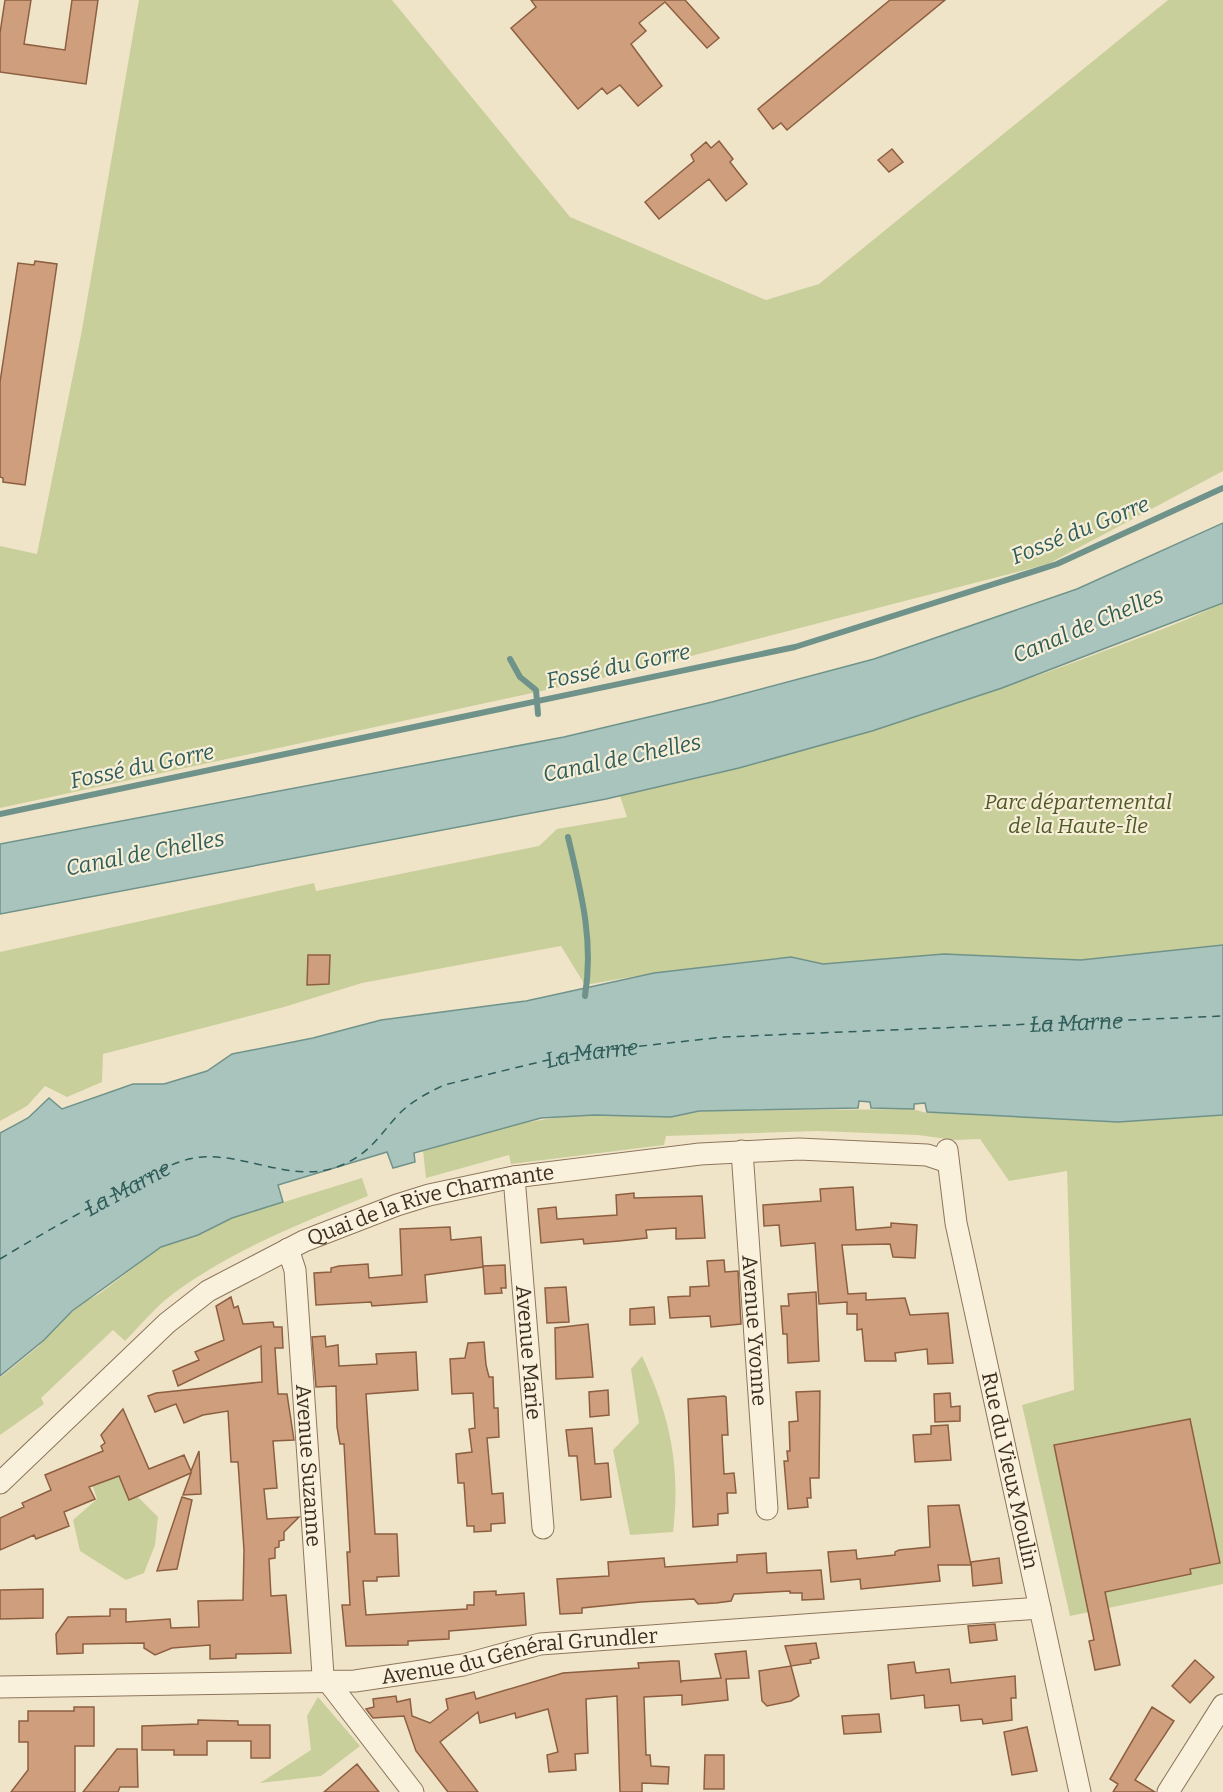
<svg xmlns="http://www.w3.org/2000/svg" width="1223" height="1792" viewBox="0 0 1223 1792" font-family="Bitter,serif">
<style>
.green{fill:#c9cf9b}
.water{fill:#a9c4bc;stroke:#6f938a;stroke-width:1.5}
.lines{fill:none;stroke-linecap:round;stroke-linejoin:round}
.stream{stroke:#6f938a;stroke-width:6}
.ferry{stroke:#2f5d5a;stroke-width:1.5;stroke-dasharray:8 6;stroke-linecap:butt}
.building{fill:#cf9f7d;stroke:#8d5f41;stroke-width:1.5}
.minor-casing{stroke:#8d765c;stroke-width:23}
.minor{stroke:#faf1dc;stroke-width:21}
.labels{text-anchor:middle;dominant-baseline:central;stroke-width:4.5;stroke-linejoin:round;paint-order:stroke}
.park-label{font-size:21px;font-style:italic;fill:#4d5a26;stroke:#f7eed8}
.street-label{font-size:21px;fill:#3d2e20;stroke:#f7eed8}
.water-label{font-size:22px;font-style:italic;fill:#2f5d5a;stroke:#f7eed8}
</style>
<rect width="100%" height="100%" fill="#f0e4c8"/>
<path class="green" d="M139,0H392L570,217L766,300L819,284L1168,0H1223V471L1048,564L625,673L0,808V546L37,554L81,335Z
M1223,603V945L1081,960L944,954L823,964L791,957L654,973L585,985L561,946L362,983L284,1007L103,1054L102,1082L67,1097L45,1086L27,1106L0,1121V952L314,883L316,891L539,846L557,829L627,817L620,796C775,759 926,717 1075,662C1124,643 1176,626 1223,603Z
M912,1109L927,1113L952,1111L1118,1122L1223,1115V1584L1070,1616L1022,1405L1074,1390L1067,1171L1009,1181L980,1139L954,1140L918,1135L817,1131L666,1136L664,1145L511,1164L509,1155L426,1178L423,1151C478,1132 531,1118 589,1115C627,1113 661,1119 699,1111Z
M362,1178L368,1196C301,1223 233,1250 174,1293C156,1306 141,1325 125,1341L113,1330L41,1398L44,1404L0,1435V1378L40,1345L65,1313L72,1312L79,1305L99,1294L161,1247L198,1235L232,1218Z
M642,1356C670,1416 681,1466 673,1532L630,1535L613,1450L639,1423L631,1369Z
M105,1464L158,1517L155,1545L144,1573L126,1580L80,1551L73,1520L97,1499L89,1475Z
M318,1697L360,1746L321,1776L260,1783L311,1750L307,1716Z"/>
<path class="water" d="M1223,523V603L1002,688L872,731L739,768L606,799L0,914V844L564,737L712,702L874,659L1077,589Z
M1223,945V1115L1118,1122L927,1112L925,1103L914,1104V1109L871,1108L870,1102L859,1101L858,1108L699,1111L671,1117L595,1115L541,1118L414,1153L415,1162L393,1168L387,1152L278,1185L283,1202L232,1218L198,1235L161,1247L72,1311L44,1340L0,1376V1133L28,1118L49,1098L62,1109L133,1084H164L207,1071L232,1054L313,1038L381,1020L526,1001L654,973L791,957L823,964L944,954L1081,960Z"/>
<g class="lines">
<path class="stream" d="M510,659L520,677L536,690L538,714
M0,814L795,647L1057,564L1223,488
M568,837C581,892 594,940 585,996"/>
<path class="ferry" id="s1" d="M0,1259C43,1233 86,1209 131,1186C154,1174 176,1159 202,1157C247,1154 293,1183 337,1167C368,1156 378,1137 398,1115C411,1101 428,1093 444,1085L577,1053L724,1037L1223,1016"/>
</g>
<path class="building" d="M5,0H31L24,44L65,50L72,0H98L86,84L0,72V33Z
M531,0H685L719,38L707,48L665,2L639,23L646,31L631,44L662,86L638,106L620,85L607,94L602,88L578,109L511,28L536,7Z
M890,0H945L787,130L781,123L773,129L758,109Z
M719,141L733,159L730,162L747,184L726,201L709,179L659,219L645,202L694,161L691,155L706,142L711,148Z
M892,149L903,162L889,172L878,160Z
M35,261L57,264L25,485L3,482V478L0,477V382L18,263L34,265Z
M308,955H330L329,984L307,985Z
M853,1187L856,1230L891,1227V1223L917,1225L915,1258L893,1257L890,1244L842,1245L848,1294L866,1293V1300L905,1298L910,1315L948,1313L953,1363L928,1364L927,1349L895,1353L896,1361H865L862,1329L857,1330V1314H847V1302L819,1304L815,1243L781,1246L779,1225L764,1226L763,1205L821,1201L820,1189Z
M634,1193V1198L702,1196L705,1238L676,1239V1228L646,1230L647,1238L619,1241L584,1244L583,1239L541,1243L538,1209L556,1207L557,1219L617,1215L616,1195Z
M450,1227L451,1240L481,1237L483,1267L425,1275L427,1302L372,1306L371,1302L316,1305L314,1273L331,1272V1268L339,1266L368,1264L369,1278L402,1275L400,1229Z
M724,1260L725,1272L738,1271L741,1324L711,1327L710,1316L670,1318L668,1297L690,1296V1287L709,1286L707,1261Z
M505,1265L506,1288H501L502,1293L485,1294L483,1266Z
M566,1287L569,1322L547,1323L545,1288Z
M816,1292L819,1361L788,1363L787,1334H783L781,1306H789L788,1294Z
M231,1297L234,1308L238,1306L243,1324L273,1322L274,1327H282L283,1348H275L278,1394H287L294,1440L273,1441L277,1488L264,1489L267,1519L299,1517L284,1532V1540L279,1541V1547L275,1548V1558L269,1559L271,1596L286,1595L291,1653L236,1654V1658L210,1659V1645L172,1648L155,1655L144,1648V1643L83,1644V1653L57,1654L56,1634L68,1617L110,1616V1609H126V1622L170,1619L171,1628L199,1627L198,1601L243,1600L244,1550L238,1462H231L228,1411L203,1415L184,1423L176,1404L155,1412L148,1396L156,1393L262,1382L261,1346L178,1386L173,1371L199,1360L195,1352L224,1340L216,1306Z
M654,1307L655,1324L630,1325V1309Z
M588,1324L593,1377L556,1379L555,1328Z
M325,1336L326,1347L338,1345L339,1366L377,1364L376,1354L416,1352L418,1390L366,1394L375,1534H397L399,1576L377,1577V1581H363L366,1615L467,1609V1605H474V1592L496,1591V1595L524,1593L526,1625L449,1631V1639L408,1641V1645L346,1646L342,1605H350L347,1552H350L344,1444H340L337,1427L336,1386L316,1387L312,1337Z
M484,1342L486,1365L489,1377H493L494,1408H498L499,1437L487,1438L492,1494L503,1493L505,1523L491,1524V1531L474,1532V1526H467L464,1483H458L456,1454L472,1452L469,1429L475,1428L473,1393L452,1394L450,1359L465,1358L468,1343Z
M608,1390L609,1415L590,1417L589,1392Z
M820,1391L819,1478H810L811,1498H807L808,1507L788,1509L784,1461H788L787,1451H790L789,1422L798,1421L796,1392Z
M950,1393L951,1407L960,1406V1421L935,1422L934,1394Z
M724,1396L726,1397L728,1435H722L724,1474L734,1473L736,1493H727L728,1513L718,1514V1525L693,1527L688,1399Z
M123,1409L149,1469L184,1455L191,1471L199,1451L201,1494L183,1495L191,1473L129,1500L119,1476L89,1487L95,1499L64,1512L69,1526L36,1539L34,1535L0,1550V1518L24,1507L22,1503L51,1490L45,1475L103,1451L101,1446L105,1443L101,1435Z
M1190,1419L1220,1563L1190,1569L1191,1574L1105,1592L1120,1665L1095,1670L1089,1641L1094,1640L1054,1445Z
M948,1425L951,1460L915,1462L913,1435L931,1434V1426Z
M592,1428L595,1464L608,1463L611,1497L581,1500L577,1456H569L566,1430Z
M182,1497L192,1500L177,1569L157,1571Z
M959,1505L971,1565H938L940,1581L861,1589L860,1579L831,1582L828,1552L856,1550L857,1559L895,1555V1552L899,1550L930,1547L928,1506Z
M766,1553L767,1573L821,1570L824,1599L802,1600V1593H790V1591L734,1594L731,1601L716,1603L698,1604L694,1599L641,1602L582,1608V1613L560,1614L557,1579L609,1576L608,1562L664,1558L665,1567L737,1562V1555Z
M999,1558L1002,1583L973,1586L971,1562Z
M43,1589V1618L0,1619V1590Z
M995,1624L997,1640L970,1643L968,1626Z
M816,1643L819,1658L810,1660L811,1663L791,1666L785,1646Z
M746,1651L749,1678L726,1679L728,1700L682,1705V1695L644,1697L646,1755H650L651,1766L669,1767L668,1784L642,1783V1792H620L617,1696L586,1699L588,1753L575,1754L576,1770L549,1772L547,1755L558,1752L548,1709L516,1718L515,1713L480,1723L478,1712L440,1742L478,1792H448L416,1751L404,1716L373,1718L366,1709L374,1707L373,1699L396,1696L397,1702L410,1699L412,1716L430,1723L448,1709L446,1699L474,1692L476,1699L563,1673L639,1668L638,1663L672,1661H679L681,1683V1681L721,1678L715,1654Z
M1195,1660L1214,1677L1190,1703L1172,1686Z
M914,1662L916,1673L949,1669L951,1683L1015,1676L1016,1698H1011L1012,1720L983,1724L982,1719L961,1721L959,1705L925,1708L924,1695L891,1699L888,1665Z
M791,1666L799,1696L791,1701L767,1706L762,1701L759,1671Z
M74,1707H94V1746H75V1792H11L28,1770V1742H19V1721H28V1711H74Z
M1152,1707L1174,1721L1135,1780L1155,1792H1113L1118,1784L1110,1779Z
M879,1714L881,1732L844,1734L842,1716Z
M198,1720L238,1721V1725H270V1758H251V1741H207V1755H174V1750H142V1726L198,1724Z
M1027,1727L1037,1771L1012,1775L1004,1732Z
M117,1749H137L138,1787H120L118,1792H83Z
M705,1755H724V1789H704Z
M357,1764L379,1792H324Z"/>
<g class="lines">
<defs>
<g id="minor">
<path id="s2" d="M947,1150L956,1223L1080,1792"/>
<path id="s3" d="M742,1151L767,1509"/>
<path id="s4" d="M514,1177L543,1528"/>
<path id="s5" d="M288,1249L295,1270L323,1675L413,1792"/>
<path id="s6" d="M0,1483L167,1323L208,1291L304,1241L397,1205L429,1195L514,1177L700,1154L799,1149L927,1155L948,1162"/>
<path id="s7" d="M0,1687L355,1681L463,1665L540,1644L1040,1608"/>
<path d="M1168,1792L1223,1705"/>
</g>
</defs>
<use href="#minor" class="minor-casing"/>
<use href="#minor" class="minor"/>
</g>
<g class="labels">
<g class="park-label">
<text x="1078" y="802">Parc départemental<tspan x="1078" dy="24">de la Haute-Île</tspan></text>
</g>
<g class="street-label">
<text stroke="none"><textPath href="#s6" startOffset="524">Quai de la Rive Charmante</textPath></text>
<text stroke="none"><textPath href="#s3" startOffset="180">Avenue Yvonne</textPath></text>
<text stroke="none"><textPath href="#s4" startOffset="176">Avenue Marie</textPath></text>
<text stroke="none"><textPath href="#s5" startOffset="218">Avenue Suzanne</textPath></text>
<text stroke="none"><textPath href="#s2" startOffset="327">Rue du Vieux Moulin</textPath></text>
<text stroke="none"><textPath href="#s7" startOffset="522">Avenue du Général Grundler</textPath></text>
</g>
<g class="water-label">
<text transform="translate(1080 530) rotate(-22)">Fossé du Gorre</text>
<text transform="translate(1088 625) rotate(-23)">Canal de Chelles</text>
<text transform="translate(618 666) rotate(-12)">Fossé du Gorre</text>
<text transform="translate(622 758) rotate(-12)">Canal de Chelles</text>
<text transform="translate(142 766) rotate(-12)">Fossé du Gorre</text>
<text transform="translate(145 853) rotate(-11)">Canal de Chelles</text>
<text stroke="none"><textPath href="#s1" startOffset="1138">La Marne</textPath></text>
<text stroke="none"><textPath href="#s1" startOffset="652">La Marne</textPath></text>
<text stroke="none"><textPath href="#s1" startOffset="146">La Marne</textPath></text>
</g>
</g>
</svg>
